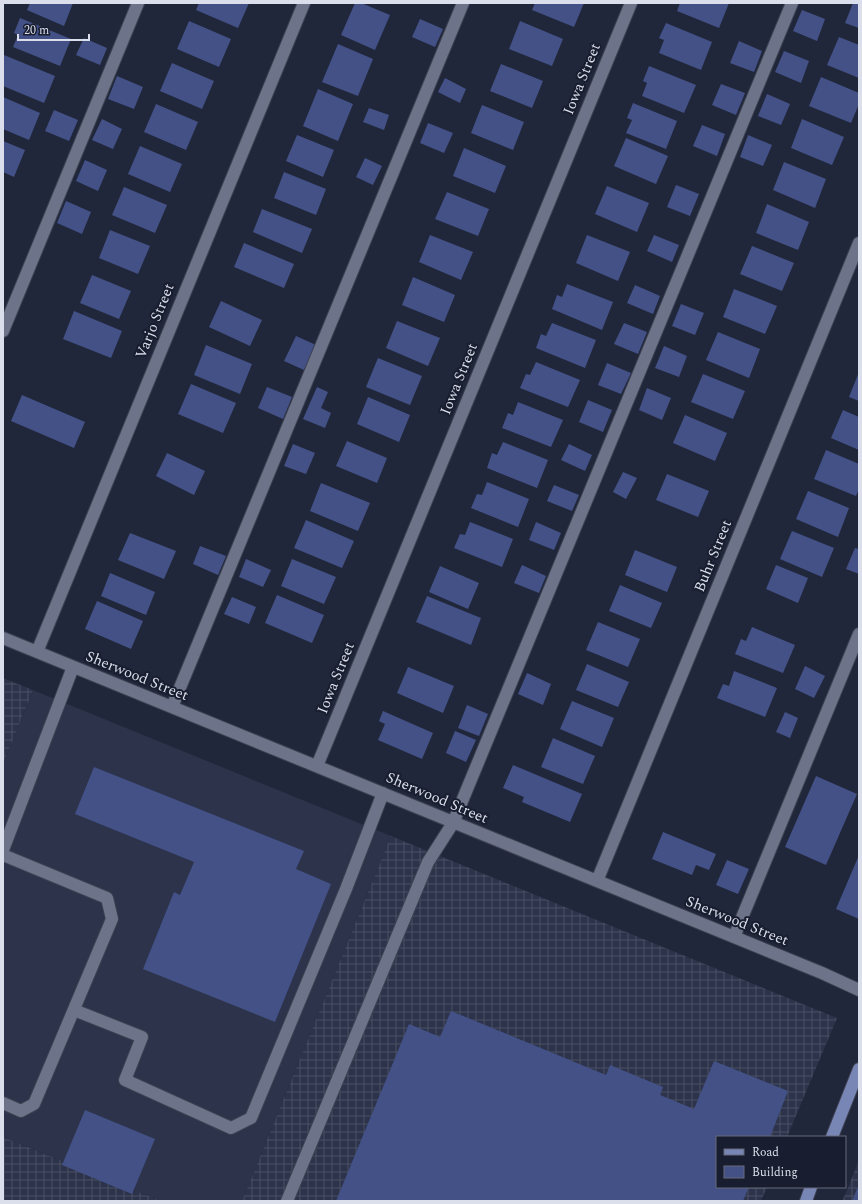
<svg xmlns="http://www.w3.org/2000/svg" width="862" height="1204" viewBox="0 0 862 1204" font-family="Spectral,serif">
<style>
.built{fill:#2c334a}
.industrial{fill:url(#industrial-grid)}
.building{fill:#435187}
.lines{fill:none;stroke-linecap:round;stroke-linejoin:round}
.minor-casing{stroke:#3d4151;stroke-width:14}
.major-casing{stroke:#3d4151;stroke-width:14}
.minor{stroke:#6d748a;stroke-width:12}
.major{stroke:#7886b6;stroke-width:12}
.labels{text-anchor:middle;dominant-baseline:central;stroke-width:4;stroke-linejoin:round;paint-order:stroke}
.street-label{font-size:15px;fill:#dbdfec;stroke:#181d2f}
</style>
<defs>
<pattern id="industrial-grid" width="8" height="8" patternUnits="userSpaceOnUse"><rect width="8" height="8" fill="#2c334a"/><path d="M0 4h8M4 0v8" fill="none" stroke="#4a5064"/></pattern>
</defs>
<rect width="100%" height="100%" fill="#21273a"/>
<path class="built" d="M33,690L391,836L242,1201H161L3,1137V764Z"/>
<path class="industrial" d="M3,678L33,690L3,764Z
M391,836L837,1018L787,1137H717V1187H767L761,1201H242Z
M3,1137L161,1201H3Z
M859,1160V1201H842L845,1195Z"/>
<path class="building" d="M30,3H73L64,26L27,10Z
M199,3H249L238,28L196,10Z
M355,3H361L390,15L375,50L341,35Z
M535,3H584L574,27L532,10Z
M680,3H729L719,28L677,11Z
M853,3H859V28L845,23Z
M802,10L825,19L817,41L793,31Z
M20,18L71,39L60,66L13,47L18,35L14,33Z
M420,19L443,29L435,47L412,37Z
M189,21L231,39L219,67L177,49Z
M520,21L563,39L552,66L509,49Z
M666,23L712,42L701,70L659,53L664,40L659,38Z
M839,37L859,45V78L827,65Z
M84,38L107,48L100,65L76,55Z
M739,41L762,51L754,72L730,63Z
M338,44L373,59L358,96L322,82Z
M784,51L809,61L801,83L775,72Z
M4,55L55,76L44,103L3,86V57Z
M172,63L214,81L202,109L160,91Z
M501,64L543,81L532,108L490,91Z
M649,66L696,85L684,113L642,96L647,83L643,81Z
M117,76L143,87L134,109L108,99Z
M821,77L859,93V104L851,123L809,106Z
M445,78L466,89L460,103L438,92Z
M721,84L745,93L736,115L712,105Z
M318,89L353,104L338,141L303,126Z
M767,94L790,104L781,125L758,116Z
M3,97L40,113L29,140L3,129Z
M633,103L677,121L666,149L626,133L632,120L627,118Z
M156,104L198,122L186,150L144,132Z
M482,105L524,122L513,150L471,133Z
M369,108L389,115L384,130L363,122Z
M54,110L78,120L69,141L45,131Z
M102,119L122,129L113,149L92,140Z
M802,119L844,137L832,165L791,148Z
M428,123L453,133L444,153L420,143Z
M702,125L725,134L717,156L693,146Z
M297,135L334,150L323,177L286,161Z
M748,135L772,145L763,166L740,157Z
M626,138L668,156L656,184L614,166Z
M3,141L25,150L14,177L3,172Z
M140,146L182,164L170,192L128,174Z
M464,148L506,166L495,193L453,176Z
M365,158L382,166L373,185L356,177Z
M85,160L107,170L98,191L76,181Z
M784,162L826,179L815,208L773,190Z
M284,172L326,189L316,215L274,198Z
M676,185L699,194L690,216L667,207Z
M607,186L649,203L637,232L595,214Z
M124,187L167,205L155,233L112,215Z
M447,192L489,209L478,236L435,219Z
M66,201L91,212L82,234L57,223Z
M767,204L809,222L798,250L756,233Z
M262,209L312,229L302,253L253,232Z
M110,230L150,246L138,274L99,258Z
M430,235L473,252L461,280L419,262Z
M587,235L630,252L618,281L576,263Z
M654,235L679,245L672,262L647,251Z
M244,243L294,264L284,288L234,267Z
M752,246L794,263L782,291L740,274Z
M92,275L131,291L119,319L80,303Z
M413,277L455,295L444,322L402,305Z
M567,284L613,302L602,330L552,309L557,295L562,297Z
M635,285L660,296L653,314L627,303Z
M734,289L777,306L765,334L723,317Z
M221,301L262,320L250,346L209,327Z
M681,304L704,313L695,335L672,326Z
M74,311L122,331L111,358L63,339Z
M397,321L440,338L428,366L386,348Z
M552,323L596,340L585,368L536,348L541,334L546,336Z
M624,323L647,332L638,354L614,344Z
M718,332L760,349L749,378L706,360Z
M296,336L316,345L304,370L284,361Z
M206,345L252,364L240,394L194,375Z
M664,346L687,356L679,377L655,368Z
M378,358L422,376L410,405L366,387Z
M536,362L580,380L568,407L520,388L526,374L530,375Z
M607,363L631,373L621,394L598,385Z
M859,372V401L849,397Z
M703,374L745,391L733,419L691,402Z
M191,384L236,403L223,433L178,414Z
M267,387L292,397L283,419L258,408Z
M317,387L328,392L321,408L331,413L325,428L303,419Z
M647,388L671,398L662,420L639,410Z
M22,395L85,422L74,448L11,421Z
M368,397L410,415L399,442L357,424Z
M588,400L612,410L603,432L579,422Z
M518,402L563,420L551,447L502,428L508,413L513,415Z
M843,410L859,417V450L831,438Z
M685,415L727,433L715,461L673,443Z
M347,441L387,458L377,483L336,466Z
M503,442L548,460L537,488L487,468L492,453L497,455Z
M293,444L315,453L306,474L284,466Z
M569,444L592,455L585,471L561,460Z
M826,450L859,464V489L856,496L814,479Z
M167,453L205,471L194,495L156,476Z
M623,472L637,478L626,499L613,492Z
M667,474L709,491L698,517L656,500Z
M487,482L529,499L518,527L471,508L477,494L482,495Z
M321,483L370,503L358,531L310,511Z
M554,485L579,495L572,511L547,501Z
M808,491L849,508L838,537L796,519Z
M306,520L354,541L342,568L294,548Z
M470,522L513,539L502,567L454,548L460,534L465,535Z
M536,522L561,533L554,550L529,540Z
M792,531L834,548L822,577L780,559Z
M130,533L176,551L164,579L118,560Z
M200,546L226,556L218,575L193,564Z
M855,548L859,549V574L846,569Z
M635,550L677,567L667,592L625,575Z
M246,559L271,570L263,587L239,577Z
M292,559L336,577L324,604L281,586Z
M522,565L546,576L539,593L514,583Z
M776,565L808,578L798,603L766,589Z
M440,566L479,583L468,609L429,592Z
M110,573L155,592L146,615L101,596Z
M620,585L662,603L651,628L609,611Z
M277,595L324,615L312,643L265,623Z
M427,596L481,618L471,645L416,622Z
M232,597L256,607L249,624L224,614Z
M97,601L143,621L131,649L85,629Z
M598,622L640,639L628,667L586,650Z
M752,627L795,645L783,673L735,654L741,639L746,641Z
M587,664L629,682L618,707L576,690Z
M805,666L825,676L814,698L795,689Z
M408,667L454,686L443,713L397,693Z
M734,671L777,688L765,717L717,698L723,684L729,686Z
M527,673L551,684L543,705L518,694Z
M572,701L614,718L602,747L560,729Z
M467,705L488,714L479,736L458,728Z
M383,711L433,733L422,759L378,740L385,724L379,721Z
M785,712L798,718L790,738L776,732Z
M455,731L476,740L466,762L446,753Z
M553,738L595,756L583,784L541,767Z
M513,765L582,794L570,822L522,802L524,797L503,788Z
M94,767L304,851L296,869L331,884L275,1022L143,969L174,892L180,895L194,862L75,814Z
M816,776L857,794L826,865L785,847Z
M663,832L716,854L709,870L696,865L692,875L652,859Z
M859,855V919L836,909Z
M727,860L749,869L738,894L716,885Z
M451,1011L606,1075L610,1065L663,1087L660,1095L694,1109L714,1061L788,1091L770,1137H717V1187H749L743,1201H336L409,1024L440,1037Z
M85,1110L155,1139L132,1194L62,1165Z
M859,1184V1201H852Z"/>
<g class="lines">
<defs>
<path id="minor" d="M3,331L138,3
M3,638L822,973L859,990
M37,652L304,3
M172,707L463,3
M317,766L631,3
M3,850L73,667
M3,855L107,898L112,919L34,1104L21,1111L3,1103
M597,881L859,243
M734,937L859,634
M74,1010L142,1037L125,1080L231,1128L251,1118L346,889L383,793
M287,1201L428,862L453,823L792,3"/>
<path id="major" d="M832,1137L859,1069
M806,1201L811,1187"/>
</defs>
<use href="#minor" class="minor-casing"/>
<use href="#major" class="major-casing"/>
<use href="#minor" class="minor"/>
<use href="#major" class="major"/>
</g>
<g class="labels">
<g class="street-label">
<text transform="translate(582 79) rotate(-68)">Iowa Street</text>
<text transform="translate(155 321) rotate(-68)">Varjo Street</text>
<text transform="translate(459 379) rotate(-68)">Iowa Street</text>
<text transform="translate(713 556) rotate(-68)">Buhr Street</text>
<text transform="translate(137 676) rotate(22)">Sherwood Street</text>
<text transform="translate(336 678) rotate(-68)">Iowa Street</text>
<text transform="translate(437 798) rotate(23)">Sherwood Street</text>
<text transform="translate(737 921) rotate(22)">Sherwood Street</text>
</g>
</g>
<rect width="862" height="1204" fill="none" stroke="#dbdfec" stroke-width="8"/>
<rect x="716" y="1136" width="130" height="52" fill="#181d2f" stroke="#666b7b"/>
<rect x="724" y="1149" width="20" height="6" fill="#7886b6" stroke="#666b7b"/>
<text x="752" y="1156" font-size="12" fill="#dbdfec">Road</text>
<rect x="724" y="1166" width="20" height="12" fill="#435187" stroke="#666b7b"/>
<text x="752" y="1176" font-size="12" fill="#dbdfec">Building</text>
<path d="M18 34v6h71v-6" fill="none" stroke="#dbdfec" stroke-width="2"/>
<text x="24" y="34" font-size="12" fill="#dbdfec" stroke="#181d2f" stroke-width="3" paint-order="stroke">20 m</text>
</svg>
